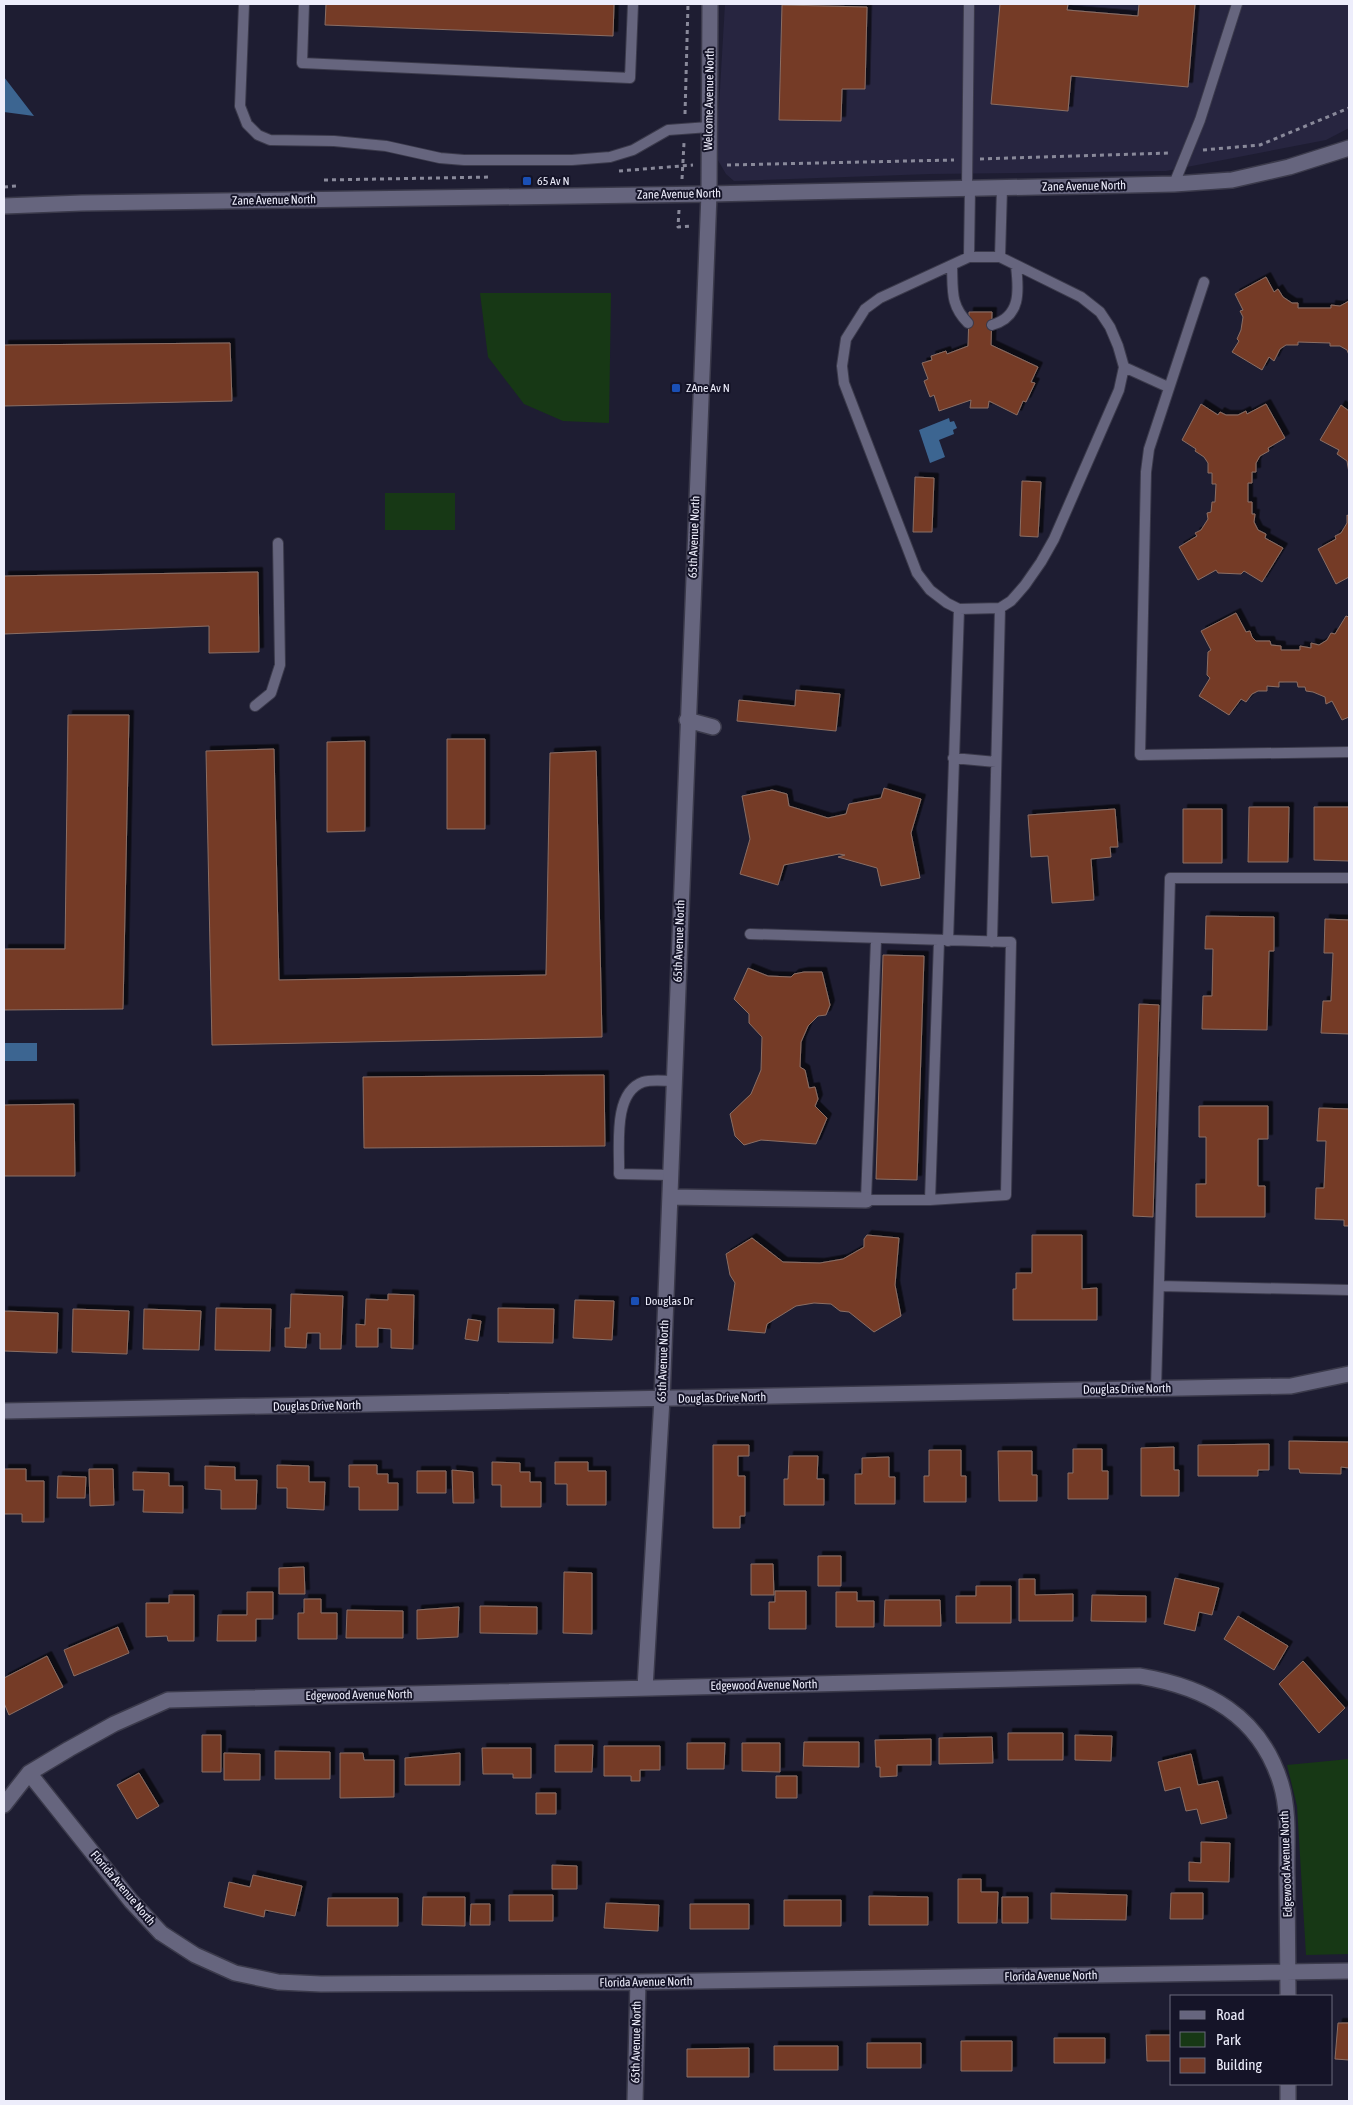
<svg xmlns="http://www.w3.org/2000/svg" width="1353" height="2105" viewBox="0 0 1353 2105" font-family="'Asap Condensed',sans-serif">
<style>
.built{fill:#272540}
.green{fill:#173815}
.water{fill:#3c6591}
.building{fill:#743b28;stroke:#8a6e64;filter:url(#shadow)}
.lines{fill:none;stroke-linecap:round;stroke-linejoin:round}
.lane-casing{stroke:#3b3a4b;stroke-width:12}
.street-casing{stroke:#3b3a4b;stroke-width:18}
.secondary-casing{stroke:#3b3a4b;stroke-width:18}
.path{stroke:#89899a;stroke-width:3;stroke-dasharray:4 4;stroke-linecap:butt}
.lane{stroke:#66657e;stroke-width:10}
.street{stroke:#66657e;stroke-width:15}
.secondary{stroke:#66657e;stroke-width:15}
.transit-dot{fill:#1a4fb4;stroke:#151428;stroke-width:2}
.labels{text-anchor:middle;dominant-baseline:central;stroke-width:4;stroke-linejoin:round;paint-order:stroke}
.street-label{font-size:12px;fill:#ededfb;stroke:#151428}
.poi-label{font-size:12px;fill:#ededfb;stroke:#151428;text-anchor:start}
</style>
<defs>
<filter id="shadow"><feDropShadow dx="4.5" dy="-4.5" stdDeviation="0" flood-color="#0009"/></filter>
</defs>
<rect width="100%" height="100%" fill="#1e1d32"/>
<path class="built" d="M725,4H1349V128L1326,140L1166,171L930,174L734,181L726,174L716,157Z"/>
<path class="green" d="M480,293H611L609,423L563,421L524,404L488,357Z
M385,493H455V530H385Z
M1349,1759V1954L1306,1955L1297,1806L1287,1765Z"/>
<path class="water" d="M4,77L34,116L4,112Z
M949,418L950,422L954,421L957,428L953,430L954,434L939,440L945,457L930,463L919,430Z
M4,1043H37V1061H4Z"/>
<path class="building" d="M326,4H614L613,36L325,25Z
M1000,4H1068L1067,10L1138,16L1139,4H1195L1188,87L1071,76L1068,111L991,104Z
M782,5L867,7L865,89H842L841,121L779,120Z
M1266,277L1274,292L1278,289L1283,297L1292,303H1298V308H1331V305L1340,306L1349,301V355L1347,350L1340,346H1330V343L1298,342V345H1286L1280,349L1274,361L1269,357L1262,370L1232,352L1239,341L1237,339L1241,330L1243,317L1240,311L1243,310L1235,294Z
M969,312H992L991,345L1038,367L1031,382L1035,383L1026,402L1023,401L1017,415L989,401L988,408H970L971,400L939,411L934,395L930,397L924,381L928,379L922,363L932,360L931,356L946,351L947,354L968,346Z
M230,343L232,401L4,406V345Z
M1201,404L1218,415L1220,412L1226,415H1238L1246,411L1247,414L1266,404L1285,438L1268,448L1269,451L1260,456L1256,463V472H1252V483H1248V502H1252V514H1255L1254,522L1258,530L1266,534L1265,538L1283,548L1262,582L1244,571L1241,574L1218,573L1216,570L1198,580L1179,547L1197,536L1195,533L1201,530L1208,519L1207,513L1211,512L1212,502H1215L1216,484H1212V473H1208V463L1204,457L1195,451L1196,449L1182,440Z
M1341,405L1349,411V473L1347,461L1337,454L1339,450L1320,440Z
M915,477L934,478L932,532H913Z
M1022,481L1041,482L1038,537L1020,536Z
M1347,515L1349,516V577L1336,584L1318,549L1336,539L1335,536L1341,533L1347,523Z
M258,572L259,652L209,653V626L4,634V576Z
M1236,613L1246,632L1250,631L1252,637L1256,641H1270L1271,645L1281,646V650H1300V646L1311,648V643L1319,645L1327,640L1331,633L1335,634L1346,616L1349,617V717L1342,720L1332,701L1326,704L1325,697L1313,692L1306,691L1305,687H1298L1297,682H1279V687L1267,686V691H1258L1252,694L1246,702L1241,699L1229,715L1199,696L1210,678L1207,675L1208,652L1211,650L1201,631Z
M796,690L840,694L836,731L737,721L739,700L795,706Z
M68,715H129L123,1009L4,1010V949H65Z
M447,739H485V829H447Z
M365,741V831L327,832V742Z
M274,749L279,980L546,975L550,753L596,751L602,1037L212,1045L206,751Z
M884,788L921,799L911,833L920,878L881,886L877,868L838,857L845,855L839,854L784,865L778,885L740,874L750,839L742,796L772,790L787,794L789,806L828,818L846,814L849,804L881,798Z
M1249,807H1289L1288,862H1248Z
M1314,807H1349V861L1314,860Z
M1115,809L1118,847H1110L1111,857L1091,859L1094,900L1052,903L1048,856L1031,857L1028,815Z
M1183,809H1222V863H1183Z
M1206,916L1274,917V951H1269L1267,1030L1202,1029L1203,996H1212L1213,949H1205Z
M1325,919L1349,920V1034L1321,1033L1323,1001H1331L1333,953H1324Z
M883,955L924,956L917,1180L876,1179Z
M748,968L768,976L791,977L794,974L804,972H822L830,1005L826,1015L818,1016L808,1026L801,1042L800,1067L805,1070L809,1088L815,1087L818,1099L815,1106L827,1118L816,1144L761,1140L744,1145L735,1136L730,1114L751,1094L761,1070L762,1037L749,1023V1014L734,999Z
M1139,1004L1159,1005L1153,1217L1133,1216Z
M604,1075L605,1146L364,1148L363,1077Z
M74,1104L75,1176H4V1105Z
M1199,1106H1268V1139H1258V1186H1265V1217H1196V1184H1206V1137H1199Z
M1319,1108L1349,1109V1226H1344V1220L1315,1219L1316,1188H1324L1326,1141H1317Z
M867,1235L899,1238L895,1285L901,1316L874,1332L849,1312L840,1311L831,1304L814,1303L796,1306L767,1324L765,1333L728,1330L735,1283L730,1275L726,1254L752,1238L783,1262L820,1263L843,1259L864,1247V1239Z
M1032,1235H1082V1289L1097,1288V1320H1013V1289H1016V1273H1032Z
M291,1294L343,1296L341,1349H320V1333H307L306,1348L285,1347V1328H290Z
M388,1294L414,1295L413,1349L391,1348V1329L378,1328V1347H356V1324L365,1325L366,1299L388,1300Z
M575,1300L614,1301L612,1340L573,1338Z
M216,1308L271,1309L270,1351L215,1350Z
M498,1308L554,1309L553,1343L498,1342Z
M73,1309L129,1311L127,1354L72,1352Z
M144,1309L201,1311L199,1350L143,1349Z
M4,1311L58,1313L57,1353L4,1351Z
M468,1319L481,1321L478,1341L465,1339Z
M1289,1441L1349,1442V1468L1341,1467V1474L1300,1473L1299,1469H1289Z
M1269,1444V1470H1258V1476H1198V1445Z
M713,1445H749V1456H738V1476H745V1516H740V1528H713Z
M1174,1447V1470H1179V1496H1141V1448Z
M1073,1449H1102V1471H1108V1499H1068V1473H1073Z
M929,1450H961V1476H966V1502H924V1476H929Z
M998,1451H1032V1475H1037V1501H999Z
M789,1456H818L817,1479H824V1505H784V1479H788Z
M889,1457V1477H895V1504H855V1474H862V1458Z
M492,1462L520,1463V1472H530V1482H541V1507H501V1485H492Z
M555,1462H588V1471H606V1505H567V1484H555Z
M277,1465L309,1466V1482H325L324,1510L287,1508V1488H277Z
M349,1465H377V1474H388V1483H398V1510H359V1487H349Z
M205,1466L235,1467V1480H257L256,1509H221V1490L205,1489Z
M4,1469H26V1481H44V1522H22V1514H4Z
M89,1469H113L114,1505L90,1506Z
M452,1470L473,1472L474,1503H453Z
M417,1471H446V1493H417Z
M133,1472L169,1473V1486H183V1513L143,1512L144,1490H133Z
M58,1476L86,1477L85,1498H57Z
M818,1556H841V1586H818Z
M751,1564H773L774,1595H751Z
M304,1567L305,1594H279V1568Z
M564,1572L592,1573V1634L563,1633Z
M1175,1578L1219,1588L1212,1615L1199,1612L1195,1631L1164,1624Z
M1019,1579H1035V1595L1073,1594V1621H1019Z
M976,1586H1011V1623H956V1596H976Z
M775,1591H806V1629H769V1602H775Z
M247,1592H273V1619H256V1641H217L218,1615H247Z
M836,1592H857V1601H874V1627H836Z
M169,1595H194V1641H168L167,1636L146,1637V1603H169Z
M1092,1595L1146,1596V1622L1091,1621Z
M304,1599H321V1613H337V1639H298V1613H304Z
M885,1600H940L941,1626H884Z
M480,1606L537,1607V1634L480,1633Z
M459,1607L458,1637L417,1639V1610Z
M347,1610L403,1611V1638H346Z
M1238,1616L1288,1646L1274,1670L1224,1639Z
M118,1627L129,1653L74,1676L64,1650Z
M47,1656L63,1687L9,1715L4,1703V1678Z
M1303,1661L1345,1708L1319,1733L1279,1684Z
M1008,1733H1063V1760H1008Z
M202,1735H221V1772H202Z
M1075,1735L1112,1736L1111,1761L1075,1760Z
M992,1737L993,1763L939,1764V1738Z
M931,1739V1765H897V1776L880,1777V1767H876L875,1740Z
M804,1742H859V1767L803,1766Z
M687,1743H725L724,1769H687Z
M742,1743H780V1772L742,1771Z
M555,1745H593L592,1772H555Z
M604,1746H660V1770H640V1781H631V1776H604Z
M482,1748H531V1778H513V1774H483Z
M275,1751L330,1752V1779H275Z
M224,1753L260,1754V1780H224Z
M340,1753H363L364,1760H394V1797L340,1798Z
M460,1753V1785H405V1758Z
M1191,1754L1198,1785L1218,1781L1227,1818L1201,1824L1197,1809L1186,1811L1180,1787L1165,1791L1158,1762Z
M139,1773L159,1806L137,1819L117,1785Z
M776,1776H797V1798H776Z
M536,1793H556V1814H536Z
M1201,1842L1230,1843L1229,1882L1189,1881V1862L1201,1863Z
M552,1865L577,1866V1889H552Z
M253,1875L302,1886L295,1916L265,1910L264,1917L224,1907L229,1882L250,1887Z
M958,1879H981V1892H998L997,1923H958Z
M1051,1893L1127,1895L1126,1920L1051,1919Z
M1171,1893H1203V1919H1170Z
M509,1895H553V1921H509Z
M869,1896L928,1897V1925H869Z
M423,1897H465V1926L422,1925Z
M1002,1897H1028V1923H1002Z
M328,1898H398V1926H327Z
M784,1900H841V1926H784Z
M606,1903L659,1905L658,1931L604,1928Z
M471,1904H490V1925H470Z
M690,1904H749V1929H690Z
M1338,2023H1349V2060L1335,2059Z
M1146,2035H1172V2061H1147Z
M1054,2038H1105V2063H1054Z
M961,2041H1012V2071H961Z
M867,2043H921V2068H867Z
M774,2046H838V2070H774Z
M749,2048V2077H687V2049Z"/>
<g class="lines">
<defs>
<path id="lane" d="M244,4L240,106L247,124L258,135L270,140L334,141L386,146L440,158L464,160H572L610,157L633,150L668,130L709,127
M304,4L302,63L630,78L633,4
M1174,184L1200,120L1237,4
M967,188L969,4
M969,257H1000L1081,297L1100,312L1110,327L1118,346L1124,367L1119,390L1054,539L1041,562L1025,585L1011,601L1000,608L959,609L947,603L930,590L917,573L844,383L842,366L846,339L865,309L880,298Z
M969,257L970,188
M1000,257L1002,188
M952,266C953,290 950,305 968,323
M1204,282L1149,449L1146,472L1140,755L1349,752
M992,325C1021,317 1019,291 1016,266
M1124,367L1168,387
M255,706L271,693L280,665L278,543
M953,758L996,762
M750,934L1011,942L1006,1195L930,1200
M876,940L866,1200H930L939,941
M948,941L959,609
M992,942L1000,608
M671,1175L619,1174C620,1148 612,1093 643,1082C652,1079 665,1081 674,1081
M1159,1286L1349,1290
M1156,1389L1170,878H1349"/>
<path id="street" d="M687,720L713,727
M670,1197L866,1200
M4,1411L1291,1386L1349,1374
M645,1688L662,1399L709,194L710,4
M29,1773L131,1901L161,1933L195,1955L235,1973L278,1982L321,1984L638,1982L1349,1971
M4,1805L29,1773L69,1749L114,1724L168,1700L1139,1676C1206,1687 1260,1715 1281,1784C1290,1814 1286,1848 1287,1879C1287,1918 1288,1957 1288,1996
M1288,2084V2101
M635,2101L638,1982"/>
<path id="secondary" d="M4,206L82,203L709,194L1174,184L1232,180L1289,167L1349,148"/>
</defs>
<use href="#lane" class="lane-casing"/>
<use href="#street" class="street-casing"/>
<use href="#secondary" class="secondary-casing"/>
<path class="path" d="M685,114L688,4
M1203,150L1260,145L1349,108
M980,159L1171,153
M727,165L954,160
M619,171L693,165
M682,179L684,143
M324,180L491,177
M4,187L16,186
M679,210L678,227L692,226"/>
<use href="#lane" class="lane"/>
<use href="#street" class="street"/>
<use href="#secondary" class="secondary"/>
</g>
<g class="transit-dot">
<rect x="522" y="176" width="10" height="10" rx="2.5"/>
<rect x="671" y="383" width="10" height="10" rx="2.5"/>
<rect x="630" y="1296" width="10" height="10" rx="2.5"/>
</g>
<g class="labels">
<g class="street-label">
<text transform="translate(709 99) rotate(-89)">Welcome Avenue North</text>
<text transform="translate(1084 186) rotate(-1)">Zane Avenue North</text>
<text transform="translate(679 194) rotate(-1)">Zane Avenue North</text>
<text transform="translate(274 200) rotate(-1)">Zane Avenue North</text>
<text transform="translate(694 537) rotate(-88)">65th Avenue North</text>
<text transform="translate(679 941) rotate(-88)">65th Avenue North</text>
<text transform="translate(663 1361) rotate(-88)">65th Avenue North</text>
<text transform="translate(1127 1389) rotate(-1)">Douglas Drive North</text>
<text transform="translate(722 1398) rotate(-1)">Douglas Drive North</text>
<text transform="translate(317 1406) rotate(-1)">Douglas Drive North</text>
<text transform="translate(764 1685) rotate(-1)">Edgewood Avenue North</text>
<text transform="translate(359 1695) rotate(-1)">Edgewood Avenue North</text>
<text transform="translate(1286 1864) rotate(-92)">Edgewood Avenue North</text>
<text transform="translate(123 1888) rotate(50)">Florida Avenue North</text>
<text transform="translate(1051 1976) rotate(-1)">Florida Avenue North</text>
<text transform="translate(646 1982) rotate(-1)">Florida Avenue North</text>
<text transform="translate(636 2042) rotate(-89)">65th Avenue North</text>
</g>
<g class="poi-label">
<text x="537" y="181">65 Av N</text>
<text x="686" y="388">ZAne Av N</text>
<text x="645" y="1301">Douglas Dr</text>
</g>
</g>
<rect width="1353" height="2105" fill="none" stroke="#ededfb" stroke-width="10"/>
<rect x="1170" y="1995" width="162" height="90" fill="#151428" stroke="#6b6b7c"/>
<rect x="1180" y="2011" width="25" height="8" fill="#66657e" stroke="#6b6b7c"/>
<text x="1216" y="2020" font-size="15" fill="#ededfb">Road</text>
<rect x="1180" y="2032" width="25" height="15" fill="#173815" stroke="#6b6b7c"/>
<text x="1216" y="2045" font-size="15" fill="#ededfb">Park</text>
<rect x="1180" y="2058" width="25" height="15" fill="#743b28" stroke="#6b6b7c"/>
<text x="1216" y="2070" font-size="15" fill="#ededfb">Building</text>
</svg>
